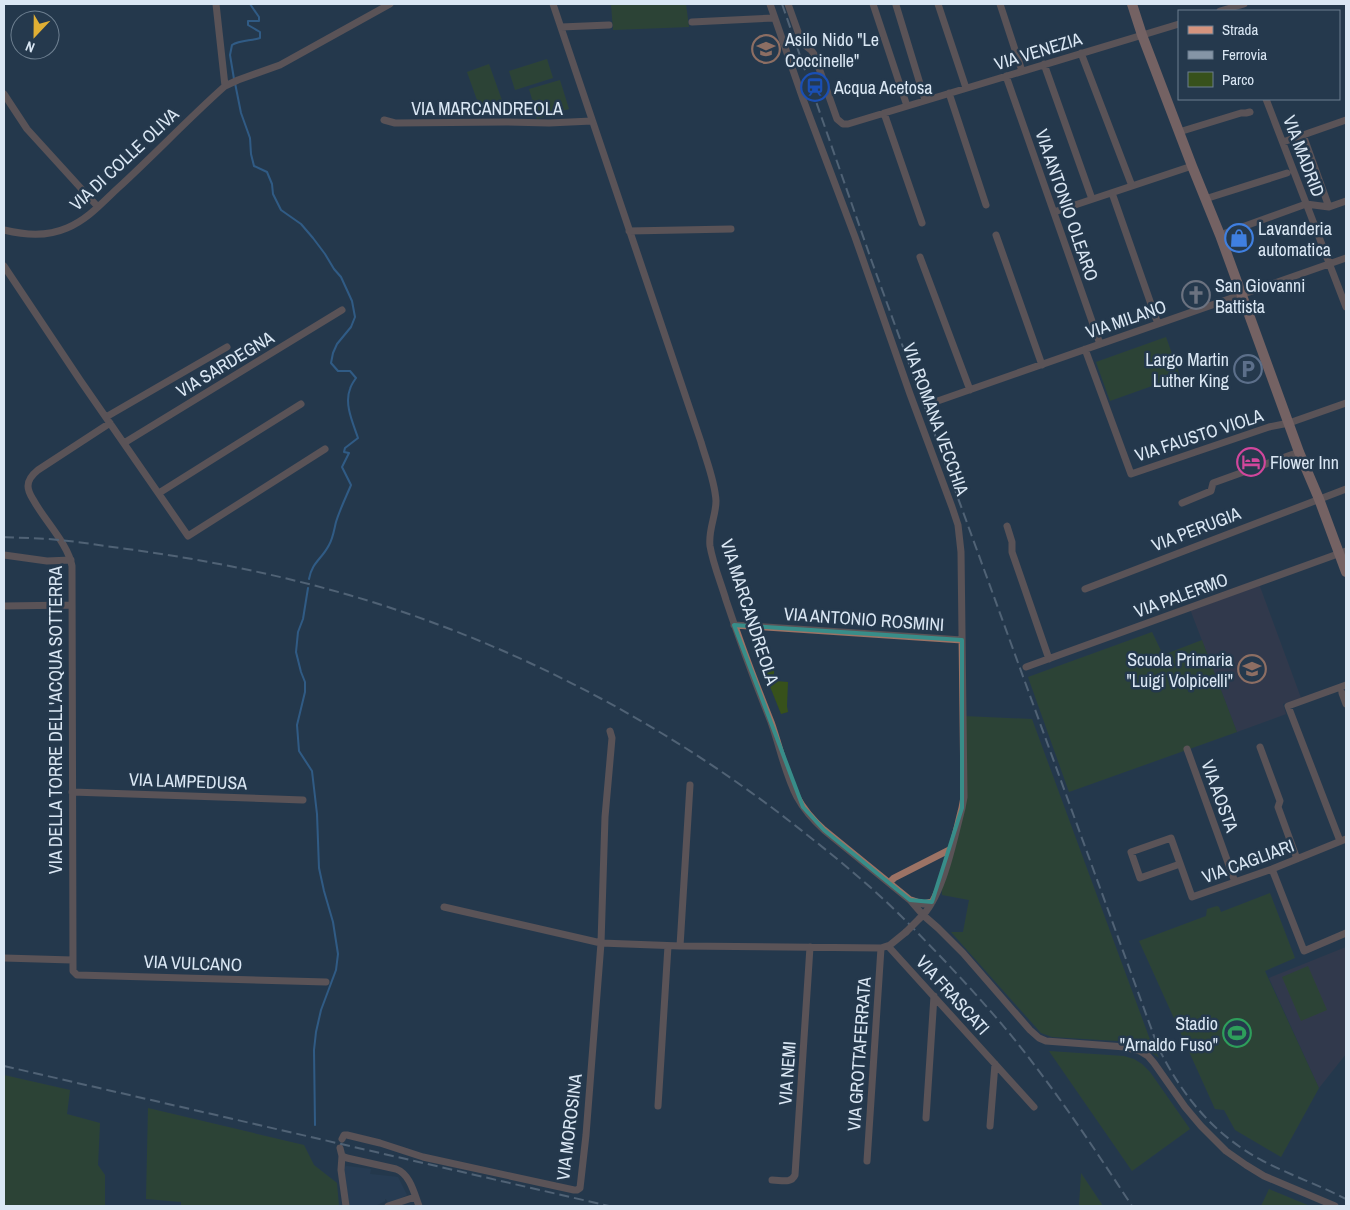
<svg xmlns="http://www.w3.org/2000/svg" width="1350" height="1210" viewBox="0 0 1350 1210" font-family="'Archivo Narrow',sans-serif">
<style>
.built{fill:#2a425c}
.education{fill:#423b4c}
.green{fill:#37511b}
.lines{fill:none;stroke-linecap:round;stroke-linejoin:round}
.stream{stroke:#3f86ca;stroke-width:2}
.street{stroke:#9c7365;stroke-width:7}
.secondary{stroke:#d5947e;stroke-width:10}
.rail{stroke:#8595a6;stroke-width:2;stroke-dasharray:10 5;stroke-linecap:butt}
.street-bridge{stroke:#9c7365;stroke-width:7}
.marked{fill:none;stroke:#388d89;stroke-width:4;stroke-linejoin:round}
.labels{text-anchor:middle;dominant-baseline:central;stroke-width:5;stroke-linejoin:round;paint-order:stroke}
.poi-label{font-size:18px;fill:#dae7f4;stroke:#25394d;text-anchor:start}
.street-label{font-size:18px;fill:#dae7f4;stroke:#25394d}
</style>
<rect width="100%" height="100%" fill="#25394d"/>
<path class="built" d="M347,1166L371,1169L370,1174L398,1177L407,1195L389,1204L386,1199H385V1201L377,1205V1206H351V1205H349L344,1167Z"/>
<path class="education" d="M1259,584L1301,698L1283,704L1286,714L1237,732L1190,609L1194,610Z
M1346,947V1054L1319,1088L1269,978Z"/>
<path class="green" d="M611,4H686L689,27L613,30Z
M547,59L553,78L515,90L509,71Z
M489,64L504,106L482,114L467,72Z
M560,80L569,109L537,119L530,100L532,99L529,89Z
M1166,337L1180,376L1110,401L1096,362Z
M1152,632L1163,655L1202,640L1237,732L1069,792L1028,677Z
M763,669L774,670V678L776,681L788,682L787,706L788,712L781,714Z
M963,716L1032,719L1149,1037L1159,1058L1147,1049L1133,1042L1052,1037L1041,1033L951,932H963L969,900L942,895L941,881L964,797Z
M1270,893L1295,958L1265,971L1319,1088L1281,1157L1235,1130L1224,1110L1215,1109L1139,941L1206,916L1207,909L1217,906L1219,907L1221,912Z
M1308,966L1327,1010L1301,1021L1282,977Z
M1049,1051L1124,1056L1134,1059L1142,1064L1150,1072L1190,1129L1132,1171Z
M4,1075L70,1090L67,1114L100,1123L98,1165L105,1175V1206H4Z
M148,1108L304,1145L314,1165L337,1183L339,1206H181V1202L146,1199Z
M1081,1173L1103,1206H1079Z
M1269,1189L1310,1206H1261Z"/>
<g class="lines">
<path class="stream" d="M234,79L230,55L232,45C240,40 251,41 260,38V32L248,25V21H259V17L250,4
M235,83L241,113L250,138L251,154L254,166L267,172L272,184L273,194L281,210L301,224L313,238L325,254L334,269L341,277L352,301L355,317L351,327L337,344L333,353L331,363L338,371H350L356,378C354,381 351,385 350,389C344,404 353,423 358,438L345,448L344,452L349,453L342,467L351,485C346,497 340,509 336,522C334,530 333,538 329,545C322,559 312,562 309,579
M308,588L303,619L298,632L296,652L301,672L305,682V692L297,725L299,751L312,771L317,814L319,868L324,891L333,922L338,954L336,970L321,1010L316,1032L314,1050L315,1125"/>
<path class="street" d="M216,4L225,86
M553,4L701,442C706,460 715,481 716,501C716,516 708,530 710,546C713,564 721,583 726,600C740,642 755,682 771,722C780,747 785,774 797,797C804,810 813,820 824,830L910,900L923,915L938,928L963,953L1030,1030L1039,1038L1046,1041L1125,1047L1140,1051L1148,1056L1154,1063L1185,1107L1201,1126L1226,1151L1246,1165L1264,1176L1335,1206
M770,4L803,99L855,237L910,394L952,507L958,525L961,552L964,797L962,808C954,838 943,898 920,918
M788,4L802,43L811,50L814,54L837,119L843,124H848L1179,24
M873,4L907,106
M938,4L966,88
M1000,4L1022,71
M896,5L925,100
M1220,11L1244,4
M692,22L774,18
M561,27L609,25
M1081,53L1132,186
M1044,64L1092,199
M1006,76L1100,344
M949,93L986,205
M4,94L27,129L98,207
M1266,99L1346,307
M884,113L922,223
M384,120L395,123L506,122L549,123L592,121
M1179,132L1241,113H1246L1250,112
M1303,135L1329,207
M1283,142L1346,120
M1112,193L1158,324
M1205,199L1287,173
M1054,212L1192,166
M4,230C25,235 46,237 67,228C87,220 102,203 118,188C154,155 188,119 225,86L238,80L280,65L390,4
M629,231L731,229
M996,235L1042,365
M1220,235L1306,204L1329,207L1346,201
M920,257L970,390
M4,266L80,380L188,536L325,449
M1085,349L1131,474L1269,427L1289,423L1346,403
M932,403L1346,258
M106,417L227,347
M110,423L38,470C33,474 28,479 28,486C28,492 31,496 34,501C45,521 68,544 72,566L73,971L77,975L326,982
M124,443L342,310
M159,493L301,404
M1182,503L1211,491L1213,483L1299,452
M1007,526L1012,542V552L1049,659
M4,555L47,561L71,560
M1085,589L1346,489
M4,606L72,605
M734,625L962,640
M1026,667L1346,551
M1342,693L1346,704
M1260,747L1280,801L1278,807L1297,859
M1187,749L1235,882
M72,792L303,800
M1340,841L1288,706L1346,685
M1180,864L1140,878L1131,852L1171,838L1192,897L1272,869L1346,839
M1272,869L1304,951L1346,933
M890,882L894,878L951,849
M911,900L923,904L932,902
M444,907L601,943L605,817L612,738L610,731
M680,946L690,785
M888,946L1034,1107
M4,958L72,960
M658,1106L668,946
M926,1118L934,996
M990,1126L995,1064
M342,1139L344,1135H347L380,1143L423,1157L574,1190H577L580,1188L586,1135L601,943L680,946L881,948L890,945L906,932
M340,1148L342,1156L341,1170L346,1206
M342,1156L347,1158L396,1169C410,1174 414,1193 419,1206
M867,1161L881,948
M772,1180C781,1180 791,1184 795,1175L810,947
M388,1206L415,1197"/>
<path class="secondary" d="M1132,4L1142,35L1192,166L1220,235L1299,452L1319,499L1346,572"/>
<path class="rail" d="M782,4L872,262L1158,1047C1183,1097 1213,1134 1263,1161C1290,1175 1319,1185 1346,1199
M4,537C22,538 40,538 59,540C81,542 104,546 127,549C202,559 276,574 349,595C508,641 661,721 792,823C833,855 875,889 911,926C951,967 991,1009 1026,1054C1064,1103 1098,1154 1132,1206
M4,1066L609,1206"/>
<path class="street-bridge" d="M906,932L919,919"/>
</g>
<path d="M0 0H1350V1210H0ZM734,625L962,640V808L932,902L910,900L824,830L803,807Z" fill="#25394d" fill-opacity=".55" fill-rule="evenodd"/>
<path class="marked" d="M734,625L962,640V808L932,902L910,900L824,830L803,807Z"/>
<defs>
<symbol id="school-ring" viewBox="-11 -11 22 22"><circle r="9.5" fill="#25394d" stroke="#8d6e63" stroke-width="1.5"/><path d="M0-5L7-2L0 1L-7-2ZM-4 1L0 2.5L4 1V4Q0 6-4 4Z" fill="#8d6e63"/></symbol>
<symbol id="station-ring" viewBox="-11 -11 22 22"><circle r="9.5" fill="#25394d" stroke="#1a4fb4" stroke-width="1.5"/><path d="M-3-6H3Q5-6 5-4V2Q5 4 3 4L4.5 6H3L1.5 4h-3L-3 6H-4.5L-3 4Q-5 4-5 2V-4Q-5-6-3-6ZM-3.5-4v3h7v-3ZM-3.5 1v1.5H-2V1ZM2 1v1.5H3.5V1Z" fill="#1a4fb4"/></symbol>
<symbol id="shop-ring" viewBox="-11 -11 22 22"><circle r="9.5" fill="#25394d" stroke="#3f7fe0" stroke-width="1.5"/><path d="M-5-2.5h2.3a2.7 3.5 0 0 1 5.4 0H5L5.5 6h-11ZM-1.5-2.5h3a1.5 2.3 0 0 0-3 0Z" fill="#3f7fe0"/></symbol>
<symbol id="church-ring" viewBox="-11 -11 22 22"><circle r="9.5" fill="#25394d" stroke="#6b7280" stroke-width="1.5"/><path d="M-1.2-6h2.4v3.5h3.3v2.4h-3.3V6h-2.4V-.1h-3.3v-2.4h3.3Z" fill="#6b7280"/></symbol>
<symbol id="parking-ring" viewBox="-11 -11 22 22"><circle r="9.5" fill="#25394d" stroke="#5c6f8a" stroke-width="1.5"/><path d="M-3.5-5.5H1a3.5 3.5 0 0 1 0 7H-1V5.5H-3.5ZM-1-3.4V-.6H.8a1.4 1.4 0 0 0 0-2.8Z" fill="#5c6f8a"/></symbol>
<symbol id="hotel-ring" viewBox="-11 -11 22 22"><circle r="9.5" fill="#25394d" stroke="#d1479c" stroke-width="1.5"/><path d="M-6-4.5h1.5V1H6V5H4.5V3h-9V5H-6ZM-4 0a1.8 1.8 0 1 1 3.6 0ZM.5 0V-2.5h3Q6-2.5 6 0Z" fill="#d1479c"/></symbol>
<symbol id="stadium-ring" viewBox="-11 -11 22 22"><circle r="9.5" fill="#25394d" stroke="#2e9e5b" stroke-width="1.5"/><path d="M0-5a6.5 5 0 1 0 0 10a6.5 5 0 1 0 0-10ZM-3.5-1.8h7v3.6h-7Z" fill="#2e9e5b"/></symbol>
</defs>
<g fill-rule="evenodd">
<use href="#school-ring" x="750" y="33" width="32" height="32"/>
<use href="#station-ring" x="799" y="71" width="32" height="32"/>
<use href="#shop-ring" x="1223" y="222" width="32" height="32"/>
<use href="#church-ring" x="1180" y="279" width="32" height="32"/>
<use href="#parking-ring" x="1232" y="353" width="32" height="32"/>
<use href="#hotel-ring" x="1235" y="446" width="32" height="32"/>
<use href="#school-ring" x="1236" y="653" width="32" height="32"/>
<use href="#stadium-ring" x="1221" y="1017" width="32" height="32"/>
</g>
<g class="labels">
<g class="poi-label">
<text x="785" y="39">Asilo Nido "Le<tspan x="785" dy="21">Coccinelle"</tspan></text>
<text x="834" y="87">Acqua Acetosa</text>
<text x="1258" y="228">Lavanderia<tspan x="1258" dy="21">automatica</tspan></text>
<text x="1215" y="285">San Giovanni<tspan x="1215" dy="21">Battista</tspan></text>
<text x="1229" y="359" text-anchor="end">Largo Martin<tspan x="1229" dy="21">Luther King</tspan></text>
<text x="1270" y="462">Flower Inn</text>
<text x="1233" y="659" text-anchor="end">Scuola Primaria<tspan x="1233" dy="21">"Luigi Volpicelli"</tspan></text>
<text x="1218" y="1023" text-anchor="end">Stadio<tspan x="1218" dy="21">"Arnaldo Fuso"</tspan></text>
</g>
<g class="street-label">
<text transform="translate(1038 51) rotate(-17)">VIA VENEZIA</text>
<text x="487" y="108">VIA MARCANDREOLA</text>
<text transform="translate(1304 156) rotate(69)">VIA MADRID</text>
<text transform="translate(124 159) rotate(-43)">VIA DI COLLE OLIVA</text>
<text transform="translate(1067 205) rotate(71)">VIA ANTONIO OLEARO</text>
<text transform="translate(1126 319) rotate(-19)">VIA MILANO</text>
<text transform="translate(225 364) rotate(-31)">VIA SARDEGNA</text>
<text transform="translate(936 419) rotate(70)">VIA ROMANA VECCHIA</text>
<text transform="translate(1199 435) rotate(-18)">VIA FAUSTO VIOLA</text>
<text transform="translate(1196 529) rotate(-21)">VIA PERUGIA</text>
<text transform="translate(1181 595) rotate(-20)">VIA PALERMO</text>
<text transform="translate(750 612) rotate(72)">VIA MARCANDREOLA</text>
<text transform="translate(864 619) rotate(4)">VIA ANTONIO ROSMINI</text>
<text transform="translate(55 720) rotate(-90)">VIA DELLA TORRE DELL'ACQUA SOTTERRA</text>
<text transform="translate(188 781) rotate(2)">VIA LAMPEDUSA</text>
<text transform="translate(1220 796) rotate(70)">VIA AOSTA</text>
<text transform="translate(1248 861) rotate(-20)">VIA CAGLIARI</text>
<text transform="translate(193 963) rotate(2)">VIA VULCANO</text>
<text transform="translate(953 995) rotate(48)">VIA FRASCATI</text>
<text transform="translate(859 1054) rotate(-86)">VIA GROTTAFERRATA</text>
<text transform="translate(787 1073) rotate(-86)">VIA NEMI</text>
<text transform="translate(569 1127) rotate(-83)">VIA MOROSINA</text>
</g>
</g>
<rect width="1350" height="1210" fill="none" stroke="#dae7f4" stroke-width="10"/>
<rect x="1178" y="10" width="162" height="90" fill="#25394d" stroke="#6d7f90"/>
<rect x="1188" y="26" width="25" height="8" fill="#d5947e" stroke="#6d7f90"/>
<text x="1222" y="35" font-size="15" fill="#dae7f4">Strada</text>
<rect x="1188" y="51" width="25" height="8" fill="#8595a6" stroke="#6d7f90"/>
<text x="1222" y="60" font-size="15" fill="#dae7f4">Ferrovia</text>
<rect x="1188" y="72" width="25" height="15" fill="#37511b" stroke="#6d7f90"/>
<text x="1222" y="85" font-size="15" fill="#dae7f4">Parco</text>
<g transform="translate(35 35) rotate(202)"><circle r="24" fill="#25394d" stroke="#6d7f90"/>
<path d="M0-4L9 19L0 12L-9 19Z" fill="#e0af34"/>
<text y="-8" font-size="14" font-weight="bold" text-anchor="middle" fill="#dae7f4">N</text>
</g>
</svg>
